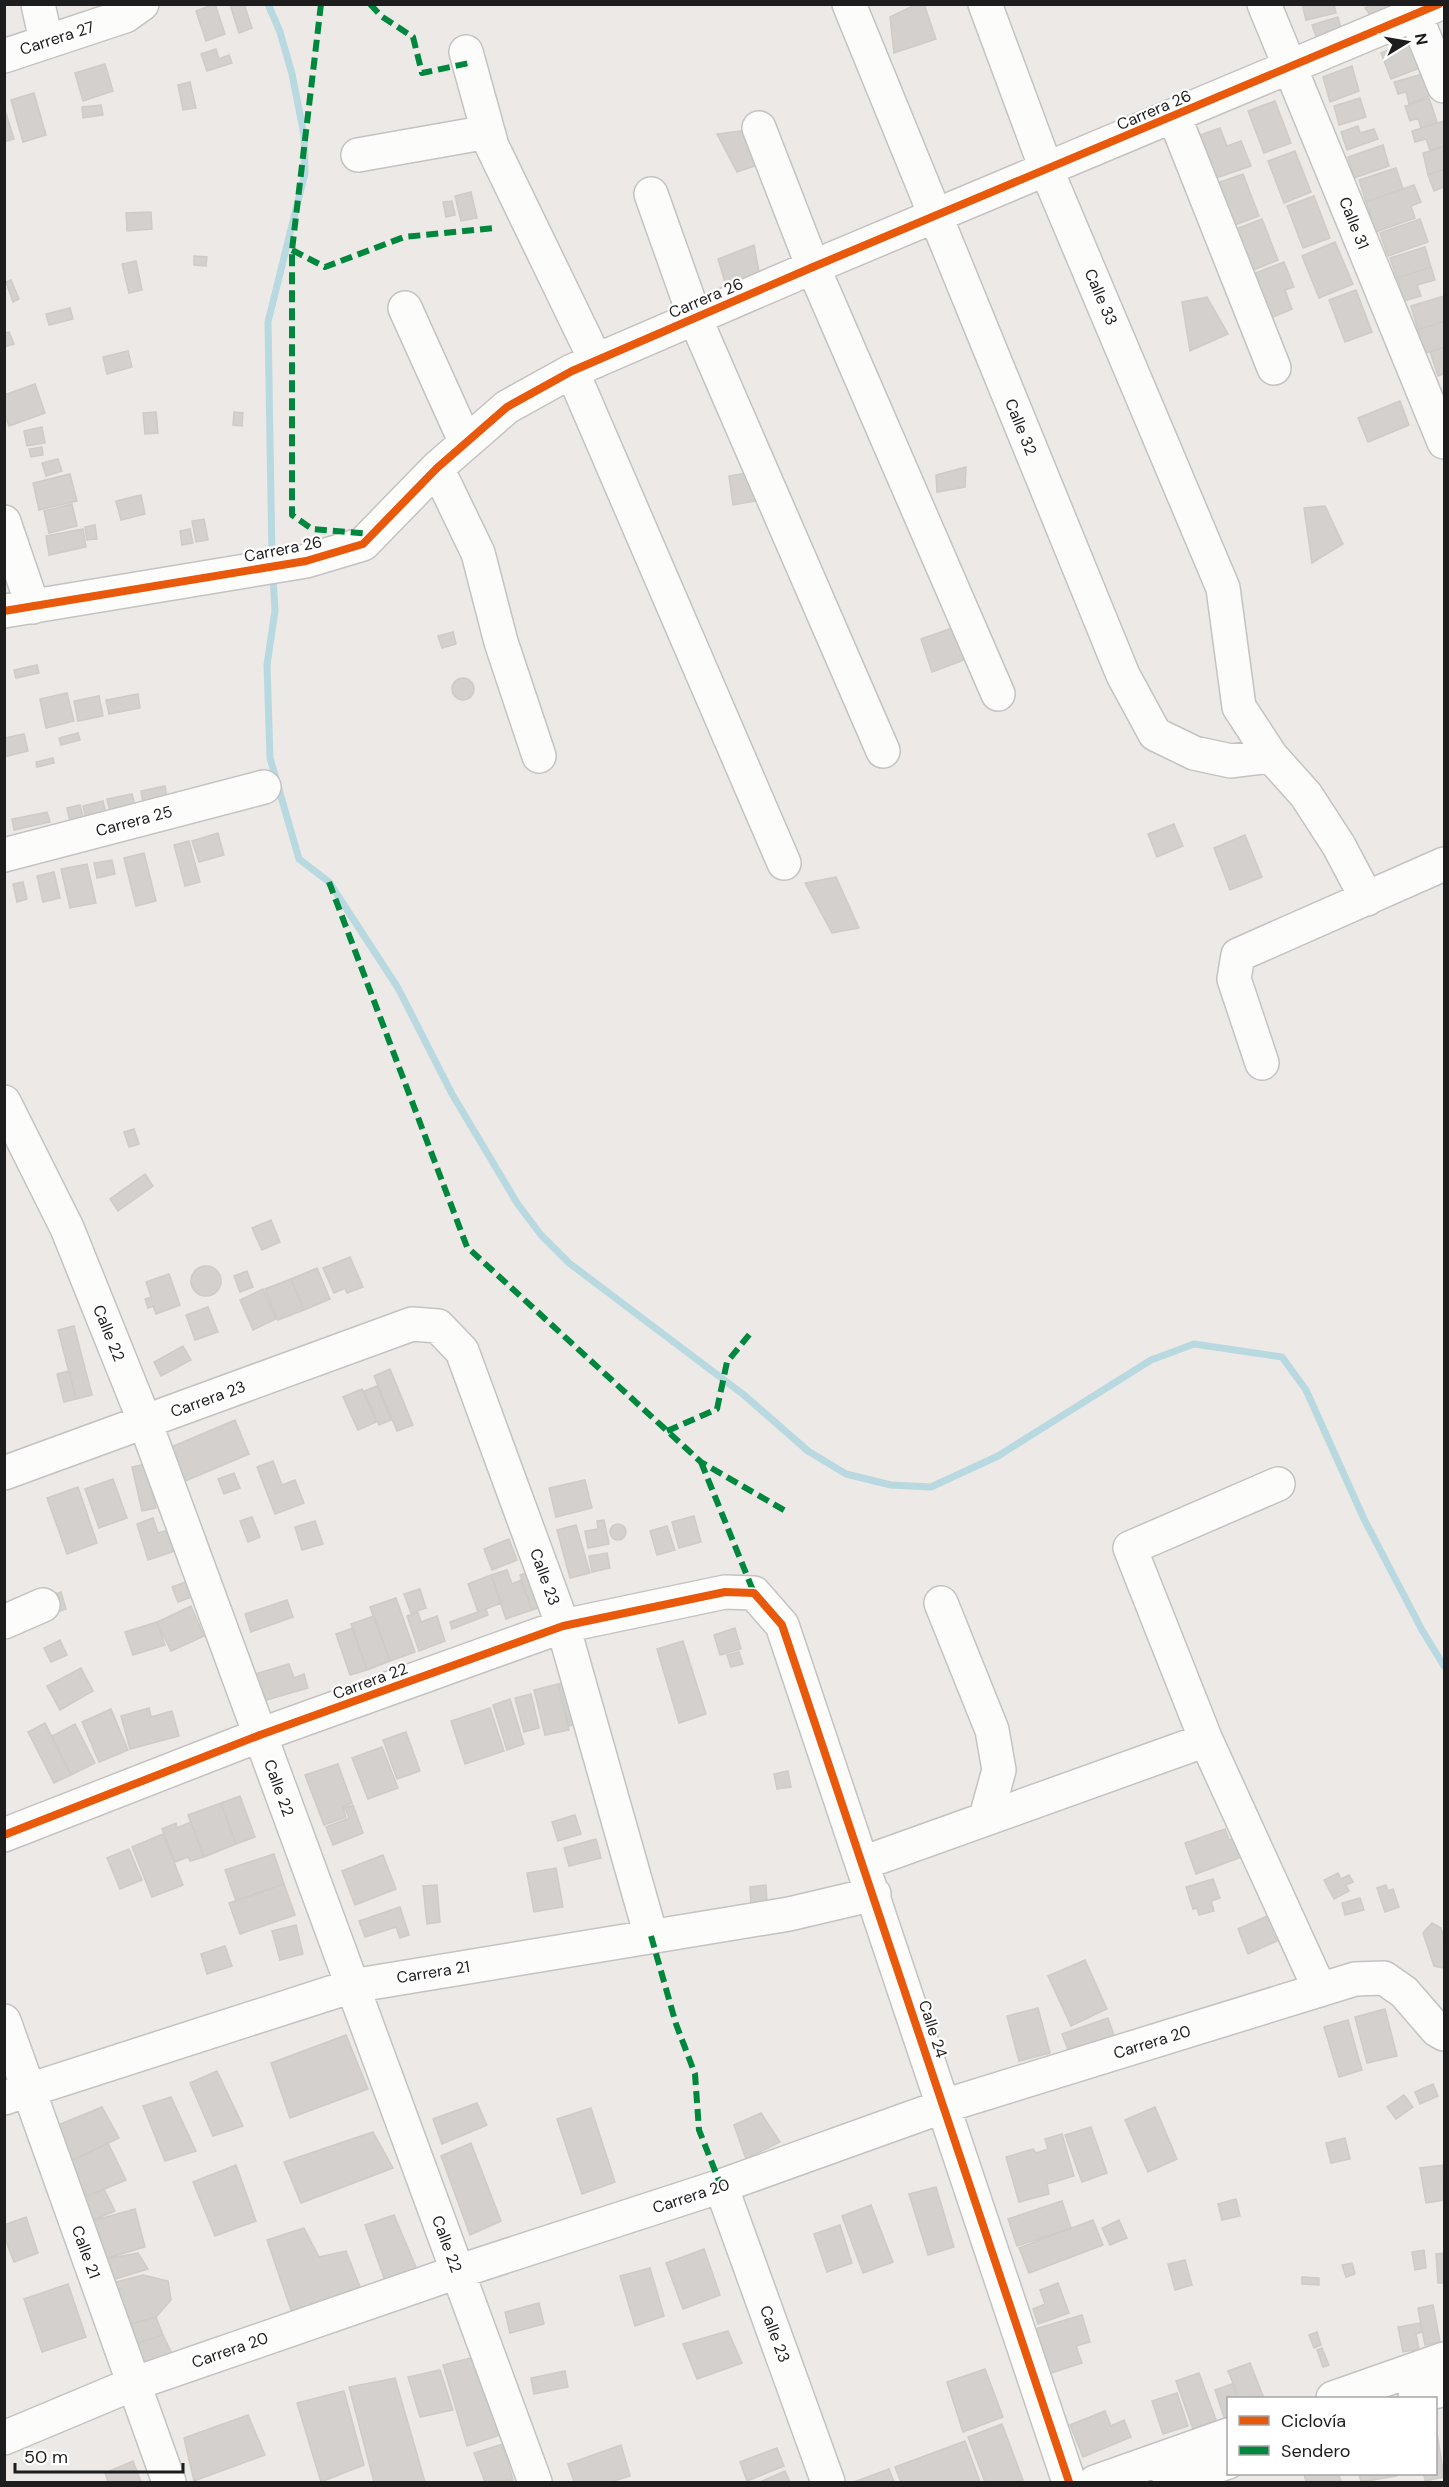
<svg xmlns="http://www.w3.org/2000/svg" width="1449" height="2487" viewBox="0 0 1449 2487" font-family="'DM Sans',sans-serif">
<style>
.lines{fill:none;stroke-linecap:round;stroke-linejoin:round}
.stream{stroke:#b8d9e0;stroke-width:7}
.building{fill:#d3d0cd;stroke:#cfcbc7;stroke-width:1.5}
.minor-casing{stroke:#c4c3c2;stroke-width:36}
.minor{stroke:#fcfcfb;stroke-width:33}
.quiet{stroke:#00873e;stroke-width:6;stroke-dasharray:12 6;stroke-linecap:butt}
.cycleway-casing{stroke:#fff;stroke-width:11}
.cycleway{stroke:#e8590c;stroke-width:8}
.labels{text-anchor:middle;dominant-baseline:central;stroke-width:4.5;stroke-linejoin:round;paint-order:stroke}
.street-label{font-size:16px;fill:#1d1d1d;stroke:#fff}
</style>
<rect width="100%" height="100%" fill="#ece9e6"/>
<g class="lines">
<path class="stream" d="M268,4L280,32L292,74L304,135L305,173L268,322L272,559
M273,576L275,611L267,665L270,758L299,859L329,882L398,988L452,1094L517,1203L541,1235L569,1263L744,1395L808,1451L846,1474L891,1485L931,1487L998,1456L1151,1360L1194,1344L1282,1357L1306,1390L1364,1519L1422,1630L1444,1666"/>
</g>
<path class="building" d="M215,4L225,34L206,41L196,11Z
M244,4L252,28L239,33L230,5Z
M917,4H924L936,39L894,53L890,17Z
M1302,4H1334L1336,13L1306,20Z
M1372,4H1405L1376,22L1365,8Z
M1338,17L1345,42L1321,50L1312,25Z
M1412,41L1422,67L1391,79L1381,53Z
M216,49L219,59L229,55L232,63L207,71L201,54Z
M105,64L113,91L83,101L75,73Z
M1352,66L1359,91L1330,102L1323,77Z
M1423,74L1431,95L1409,104L1406,92L1398,94L1394,82Z
M190,82L196,108L183,110L178,85Z
M34,93L46,135L23,142L11,100Z
M1360,98L1366,117L1339,125L1334,106Z
M1429,98L1437,122L1421,128L1418,118L1410,121L1405,106Z
M1275,101L1291,143L1264,153L1248,111Z
M101,105L103,115L83,118L82,107Z
M4,107L14,139L4,142Z
M1444,121V146L1430,150L1426,139L1415,142L1412,131Z
M1358,126L1360,133L1374,129L1378,139L1347,150L1341,132Z
M1220,128L1227,146L1241,141L1251,166L1213,179L1198,136Z
M747,130L763,163L737,172L717,134Z
M1383,145L1389,166L1354,178L1348,157Z
M1444,147V169L1428,175L1423,153Z
M1295,151L1311,192L1284,203L1268,161Z
M1396,168L1403,189L1366,202L1359,180Z
M1444,169V187L1434,191L1428,175Z
M1243,174L1259,216L1232,226L1217,183Z
M1414,185L1421,202L1411,206L1415,218L1376,232L1366,202Z
M471,192L477,218L461,221L455,196Z
M1314,196L1330,238L1303,248L1287,206Z
M452,201L455,215L446,217L443,202Z
M151,212L152,229L127,231L126,213Z
M1262,219L1278,260L1251,271L1236,229Z
M1420,219L1428,242L1388,256L1380,233Z
M1335,242L1353,284L1319,298L1302,256Z
M754,245L761,283L727,289L718,259Z
M1425,247L1431,267L1397,278L1390,258Z
M194,256L207,257L206,266L194,265Z
M136,261L142,290L129,293L122,264Z
M1284,262L1294,287L1285,290L1292,309L1271,318L1253,274Z
M1431,267L1435,280L1417,285L1421,296L1404,301L1397,278Z
M11,280L19,299L13,302L6,282Z
M1356,290L1372,332L1345,342L1329,300Z
M1444,296V321L1418,330L1411,306Z
M1207,297L1228,334L1190,351L1182,302Z
M70,308L73,319L49,325L46,314Z
M1444,321V347L1425,353L1418,330Z
M9,332L14,344L4,347V333Z
M1444,347V374L1438,376L1430,352Z
M128,351L132,367L107,374L103,357Z
M35,384L45,413L9,426L4,413V395Z
M1400,401L1409,425L1368,442L1358,418Z
M156,412L158,433L145,434L143,413Z
M234,412L243,413L242,426L233,425Z
M42,427L45,443L27,446L24,431Z
M42,447L43,455L31,457L29,449Z
M58,459L62,471L46,476L42,463Z
M966,467L965,487L937,492L936,475Z
M757,471L767,499L733,505L729,476Z
M70,474L77,501L39,510L33,483Z
M141,495L145,514L121,520L116,501Z
M72,504L77,526L49,533L44,511Z
M1325,506L1343,544L1312,563L1304,508Z
M204,519L208,540L196,542L192,521Z
M95,525L97,539L87,540L85,527Z
M83,529L86,547L49,555L46,536Z
M190,529L193,543L182,545L180,531Z
M955,627L969,658L932,672L921,639Z
M453,632L456,644L442,648L438,636Z
M37,665L39,673L16,678L14,670Z
M452 689a11 11 0 1 1 22 0a11 11 0 1 1-22 0Z
M67,693L74,721L46,728L40,699Z
M138,694L140,708L109,714L106,700Z
M99,696L103,716L78,721L74,701Z
M78,733L80,740L61,745L59,738Z
M24,734L28,751L4,757V738Z
M53,758L54,763L37,767L36,762Z
M165,786L169,809L145,814L141,791Z
M132,794L138,819L113,825L107,799Z
M103,801L106,814L86,819L83,806Z
M80,805L87,832L73,835L67,808Z
M47,812L50,822L14,830L12,819Z
M1174,824L1183,846L1157,857L1148,834Z
M218,833L224,855L199,862L192,841Z
M1245,835L1262,877L1230,890L1214,848Z
M189,841L200,882L185,886L174,845Z
M144,853L156,901L136,906L124,858Z
M112,860L115,874L97,878L94,863Z
M87,864L96,903L70,908L61,869Z
M54,872L60,898L43,902L37,876Z
M836,877L859,928L832,933L805,883Z
M23,882L27,899L17,902L13,884Z
M134,1129L139,1144L129,1147L124,1132Z
M145,1174L153,1186L118,1211L110,1199Z
M271,1220L280,1242L262,1250L252,1228Z
M350,1257L363,1287L347,1293L345,1288L334,1293L323,1268Z
M191 1281a15 15 0 1 1 30 0a15 15 0 1 1-30 0Z
M317,1268L330,1299L304,1310L291,1279Z
M247,1271L253,1287L240,1292L234,1276Z
M169,1274L180,1305L156,1314L153,1306L148,1308L145,1299L151,1297L146,1282Z
M291,1279L304,1310L278,1320L265,1289Z
M263,1289L276,1319L253,1330L240,1300Z
M208,1307L218,1332L195,1340L186,1315Z
M74,1326L92,1395L76,1399L58,1330Z
M183,1346L191,1360L161,1376L154,1362Z
M390,1369L413,1425L397,1431L374,1376Z
M69,1371L76,1399L64,1402L57,1374Z
M377,1386L391,1420L379,1425L364,1391Z
M362,1389L376,1422L358,1430L343,1397Z
M235,1420L249,1454L183,1482L169,1448Z
M273,1461L282,1485L295,1480L304,1503L275,1514L257,1467Z
M146,1464L156,1508L142,1511L132,1467Z
M234,1473L240,1488L224,1494L218,1479Z
M113,1479L127,1518L99,1528L85,1489Z
M585,1480L592,1508L556,1517L549,1488Z
M78,1487L97,1543L67,1554L47,1498Z
M694,1516L701,1542L679,1548L672,1522Z
M252,1517L260,1537L248,1542L240,1521Z
M153,1518L158,1533L174,1528L181,1549L148,1560L137,1524Z
M604,1520L609,1544L588,1548L585,1531L598,1529L597,1521Z
M315,1521L323,1544L302,1550L295,1527Z
M610 1532a8 8 0 1 1 16 0a8 8 0 1 1-16 0Z
M576,1525L590,1573L570,1578L557,1530Z
M667,1526L675,1550L657,1555L650,1531Z
M509,1539L517,1560L492,1570L484,1549Z
M607,1553L610,1568L592,1572L589,1556Z
M538,1569L550,1604L532,1610L520,1575Z
M507,1570L512,1584L521,1580L532,1610L506,1619L491,1575Z
M491,1575L501,1603L478,1612L468,1584Z
M188,1581L194,1596L178,1602L172,1587Z
M420,1589L426,1608L411,1613L404,1594Z
M61,1592L66,1609L48,1615L42,1598Z
M396,1598L415,1652L390,1661L370,1607Z
M287,1600L293,1617L251,1632L245,1614Z
M191,1606L204,1636L171,1651L157,1622Z
M486,1609L488,1615L452,1629L450,1622Z
M418,1612L421,1622L437,1616L445,1641L419,1651L407,1616Z
M374,1616L390,1661L367,1670L351,1624Z
M157,1622L165,1645L133,1655L125,1632Z
M353,1628L367,1670L350,1675L336,1634Z
M735,1628L741,1649L720,1655L714,1635Z
M60,1640L67,1655L51,1662L44,1648Z
M683,1641L706,1714L679,1723L657,1649Z
M739,1652L743,1664L731,1667L727,1655Z
M289,1664L294,1678L304,1674L308,1688L263,1701L255,1674Z
M81,1668L93,1691L60,1710L47,1686Z
M576,1680L586,1721L569,1726L558,1684Z
M558,1684L569,1730L545,1735L534,1690Z
M531,1694L539,1728L524,1732L515,1698Z
M510,1699L524,1744L507,1750L493,1705Z
M149,1708L151,1717L172,1711L179,1736L130,1749L121,1716Z
M490,1708L504,1751L465,1764L451,1721Z
M111,1709L128,1750L99,1762L82,1722Z
M45,1723L71,1775L54,1783L28,1732Z
M75,1724L95,1763L71,1775L52,1736Z
M406,1732L420,1771L397,1779L383,1740Z
M382,1747L398,1788L368,1799L352,1758Z
M338,1764L352,1803L343,1807L346,1817L324,1825L305,1775Z
M788,1771L791,1787L777,1789L774,1774Z
M240,1796L255,1837L236,1844L221,1803Z
M221,1803L236,1844L204,1857L188,1815Z
M353,1805L363,1833L333,1845L326,1827L349,1818L345,1808Z
M575,1815L581,1834L558,1841L552,1822Z
M191,1822L204,1857L190,1861L188,1857L175,1862L162,1829L176,1823L177,1828Z
M1225,1829L1229,1840L1236,1837L1244,1856L1196,1874L1185,1843Z
M163,1834L183,1885L152,1897L132,1847Z
M596,1839L601,1858L569,1866L564,1848Z
M129,1849L142,1880L120,1889L107,1858Z
M274,1854L284,1884L236,1901L225,1870Z
M383,1855L396,1889L355,1905L342,1871Z
M556,1868L563,1907L534,1912L527,1873Z
M1338,1873L1341,1879L1349,1875L1353,1882L1346,1885L1349,1891L1334,1899L1324,1880Z
M1213,1879L1220,1898L1211,1901L1214,1911L1199,1915L1197,1908L1193,1909L1186,1887Z
M284,1884L295,1915L240,1934L229,1903Z
M437,1885L440,1922L427,1924L423,1886Z
M766,1885L767,1905L751,1906L750,1887Z
M1386,1885L1388,1891L1393,1889L1399,1907L1385,1912L1377,1888Z
M1360,1898L1364,1910L1345,1915L1342,1903Z
M400,1907L409,1935L400,1938L396,1927L365,1937L359,1921Z
M1274,1913L1280,1927L1272,1931L1277,1941L1248,1954L1238,1929Z
M1432,1923L1441,1928L1444,1939V1968L1434,1966L1423,1933Z
M296,1925L303,1954L280,1960L272,1931Z
M225,1946L232,1966L207,1974L201,1954Z
M1085,1960L1107,2009L1071,2026L1048,1976Z
M1038,2008L1050,2053L1019,2061L1007,2016Z
M1385,2009L1397,2056L1367,2063L1355,2017Z
M1108,2018L1118,2047L1073,2063L1062,2034Z
M1348,2020L1362,2070L1339,2077L1324,2027Z
M346,2035L368,2089L290,2118L271,2063Z
M217,2071L243,2126L213,2136L190,2083Z
M1433,2084L1438,2096L1420,2104L1415,2092Z
M1404,2095L1413,2107L1396,2119L1387,2107Z
M171,2097L196,2151L165,2161L143,2106Z
M477,2103L487,2125L442,2144L433,2119Z
M102,2107L119,2138L65,2164L51,2128Z
M1155,2107L1177,2159L1148,2172L1125,2120Z
M591,2108L615,2182L582,2194L557,2119Z
M761,2113L780,2142L746,2159L734,2125Z
M1091,2127L1107,2173L1082,2182L1065,2135Z
M373,2132L393,2168L301,2203L284,2162Z
M1062,2134L1074,2176L1047,2184L1049,2194L1019,2202L1006,2157L1033,2149L1036,2153L1048,2149L1045,2139Z
M1345,2138L1350,2159L1331,2163L1326,2143Z
M108,2143L126,2180L78,2200L65,2164Z
M471,2143L501,2221L470,2235L441,2156Z
M236,2165L256,2221L215,2236L193,2182Z
M1443,2165L1444,2200L1426,2203L1420,2168Z
M936,2187L954,2247L928,2255L909,2194Z
M104,2189L115,2211L88,2222L78,2200Z
M1236,2199L1240,2216L1222,2220L1218,2204Z
M1062,2201L1071,2228L1017,2246L1008,2219Z
M871,2205L893,2262L863,2273L842,2216Z
M135,2209L145,2247L104,2259L88,2222Z
M394,2215L421,2279L388,2289L365,2225Z
M26,2217L38,2253L14,2262L4,2236V2225Z
M1093,2220L1103,2245L1029,2273L1019,2248Z
M1119,2220L1127,2238L1110,2245L1102,2228Z
M840,2225L852,2263L827,2272L814,2234Z
M304,2228L319,2257L346,2251L360,2287L292,2313L267,2240Z
M704,2249L720,2295L683,2309L666,2263Z
M1424,2250L1426,2268L1415,2270L1412,2252Z
M138,2253L148,2269L112,2280L104,2259Z
M1444,2253V2283H1438L1436,2254Z
M1185,2260L1192,2285L1175,2290L1168,2264Z
M1352,2263L1355,2274L1346,2277L1342,2265Z
M650,2268L664,2316L635,2326L620,2276Z
M143,2275L168,2281L171,2300L156,2317L123,2326L108,2284Z
M1302,2277L1319,2278V2285L1302,2284Z
M1058,2283L1069,2313L1038,2324L1033,2309L1045,2304L1040,2290Z
M68,2284L86,2337L42,2352L24,2299Z
M539,2303L544,2324L510,2333L505,2312Z
M1433,2305L1440,2342L1425,2345L1418,2308Z
M1082,2315L1090,2342L1076,2346L1082,2363L1039,2377L1025,2332Z
M156,2317L163,2335L131,2345L123,2326Z
M1420,2323L1422,2332L1416,2334L1419,2349L1403,2352L1398,2327Z
M728,2331L742,2363L697,2379L683,2344Z
M1317,2332L1321,2345L1314,2348L1309,2335Z
M163,2335L175,2360L144,2372L131,2345Z
M1322,2348L1329,2365L1323,2367L1317,2350Z
M479,2356L506,2433L467,2446L443,2365Z
M1250,2363L1264,2398H1239L1228,2371Z
M985,2369L1003,2417L963,2432L947,2382Z
M440,2370L453,2410L420,2417L408,2377Z
M565,2371L568,2387L534,2394L531,2378Z
M1199,2373L1216,2420L1193,2429L1176,2381Z
M395,2378L425,2482H374L349,2387Z
M1232,2384L1237,2398H1228V2416L1224,2417L1215,2390Z
M344,2391L364,2465L321,2482L297,2403Z
M1177,2393L1188,2426L1163,2434L1152,2401Z
M1105,2411L1111,2426L1124,2420L1131,2437L1083,2457L1070,2425Z
M248,2415L265,2455L194,2481L184,2438Z
M1002,2424L1023,2480L1015,2482H985L968,2437Z
M1436,2427L1444,2477L1425,2481L1424,2474H1436Z
M965,2441L980,2482H901L895,2467Z
M503,2444L513,2480L485,2482L474,2453Z
M621,2445L630,2476L611,2482H574L568,2464Z
M777,2448L784,2466L747,2481L740,2462Z
M133,2461L141,2482H108L105,2473Z
M889,2469L894,2482H854Z
M785,2471L790,2482H760Z
M1304,2474H1339L1341,2482H1306Z
M1359,2474H1396V2476L1361,2482Z"/>
<g class="lines">
<defs>
<path id="minor" d="M38,4L46,41
M849,4L1123,675L1155,734L1194,753L1231,761L1271,756
M985,4L1047,171L1223,588L1239,707L1271,756L1306,795L1339,846L1367,899
M1264,4L1444,442
M1411,4L1444,86
M466,52L492,146L596,361
M4,56L125,16L142,4
M1174,116L1274,368
M759,128L813,267L998,694
M358,155L488,132
M651,194L695,318L883,751
M405,308L466,443
M572,371L784,863
M437,468L478,553L501,642L539,756
M4,522L33,607
M4,611L306,561L363,544L437,468L507,407L572,371L813,267L1439,4
M4,855L264,787
M1262,1063L1234,979L1238,955L1444,864
M4,1102L67,1228L145,1422L535,2482
M4,1473L412,1324L438,1326L462,1351L563,1626L651,1936
M1278,1484L1130,1548L1206,1740L1320,1990
M941,1603L992,1730L999,1770L986,1817
M4,1622L43,1605
M4,1835L260,1735L563,1626L725,1592L754,1593L782,1625L1069,2482
M863,1863L1206,1740
M4,2021L169,2482
M4,2098L352,1986L789,1914L874,1894
M721,2186L828,2482
M1333,2398L1444,2359
M1415,2398L1444,2389
M4,2438L133,2384L457,2272L721,2186L944,2106L1355,1979L1384,1978L1404,1992L1437,2030L1444,2034
M1095,2482L1228,2435
M1169,2482L1228,2462"/>
</defs>
<use href="#minor" class="minor-casing"/>
<use href="#minor" class="minor"/>
<path class="quiet" d="M321,4L292,250V515L312,529L372,534
M370,4L381,16L413,37L422,73L469,63
M292,250L325,267L404,237L494,228
M329,882L467,1247L701,1462L789,1513
M667,1431L717,1409L727,1362L753,1330
M701,1462L754,1593
M651,1936L676,2024L695,2074L699,2130L721,2186"/>
<defs>
<path id="cycleway" d="M4,611L306,561L363,544L437,468L507,407L572,371L813,267L1439,4
M4,1835L260,1735L563,1626L725,1592L754,1593L782,1625L1069,2482"/>
</defs>
<use href="#cycleway" class="cycleway-casing"/>
<use href="#cycleway" class="cycleway"/>
</g>
<g class="labels">
<g class="street-label">
<text transform="translate(57 38) rotate(-18)">Carrera 27</text>
<text transform="translate(1154 110) rotate(-23)">Carrera 26</text>
<text transform="translate(1354 223) rotate(68)">Calle 31</text>
<text transform="translate(1101 297) rotate(67)">Calle 33</text>
<text transform="translate(706 298) rotate(-23)">Carrera 26</text>
<text transform="translate(1021 427) rotate(68)">Calle 32</text>
<text transform="translate(283 549) rotate(-11)">Carrera 26</text>
<text transform="translate(134 821) rotate(-15)">Carrera 25</text>
<text transform="translate(109 1333) rotate(68)">Calle 22</text>
<text transform="translate(208 1399) rotate(-20)">Carrera 23</text>
<text transform="translate(545 1577) rotate(70)">Calle 23</text>
<text transform="translate(370 1681) rotate(-20)">Carrera 22</text>
<text transform="translate(279 1788) rotate(70)">Calle 22</text>
<text transform="translate(433 1972) rotate(-9)">Carrera 21</text>
<text transform="translate(933 2029) rotate(72)">Calle 24</text>
<text transform="translate(1152 2042) rotate(-17)">Carrera 20</text>
<text transform="translate(691 2196) rotate(-18)">Carrera 20</text>
<text transform="translate(447 2244) rotate(70)">Calle 22</text>
<text transform="translate(86 2252) rotate(70)">Calle 21</text>
<text transform="translate(775 2334) rotate(70)">Calle 23</text>
<text transform="translate(230 2350) rotate(-19)">Carrera 20</text>
</g>
</g>
<rect width="1449" height="2487" fill="none" stroke="#1d1d1d" stroke-width="12"/>
<rect x="1227" y="2397" width="210" height="78" fill="#ffffff" stroke="#a5a5a5" stroke-width="1.5"/>
<rect x="1239" y="2416" width="30" height="9" fill="#e8590c" stroke="#a5a5a5" stroke-width="1.5"/>
<text x="1281" y="2427" font-size="18" fill="#1d1d1d">Ciclovía</text>
<rect x="1239" y="2446" width="30" height="9" fill="#00873e" stroke="#a5a5a5" stroke-width="1.5"/>
<text x="1281" y="2457" font-size="18" fill="#1d1d1d">Sendero</text>
<g transform="translate(1407 42) rotate(79)" stroke="#ffffff" stroke-width="4.5" paint-order="stroke">
<path d="M0-4.5L10 22L0 15L-10 22Z" fill="#1d1d1d"/>
<text y="-9" font-size="16" font-weight="bold" text-anchor="middle" fill="#1d1d1d">N</text>
</g>
<path d="M15 2463v9h168v-9" fill="none" stroke="#1d1d1d" stroke-width="3"/>
<text x="24" y="2463" font-size="18" fill="#1d1d1d" stroke="#ffffff" stroke-width="4.5" paint-order="stroke">50 m</text>
</svg>
